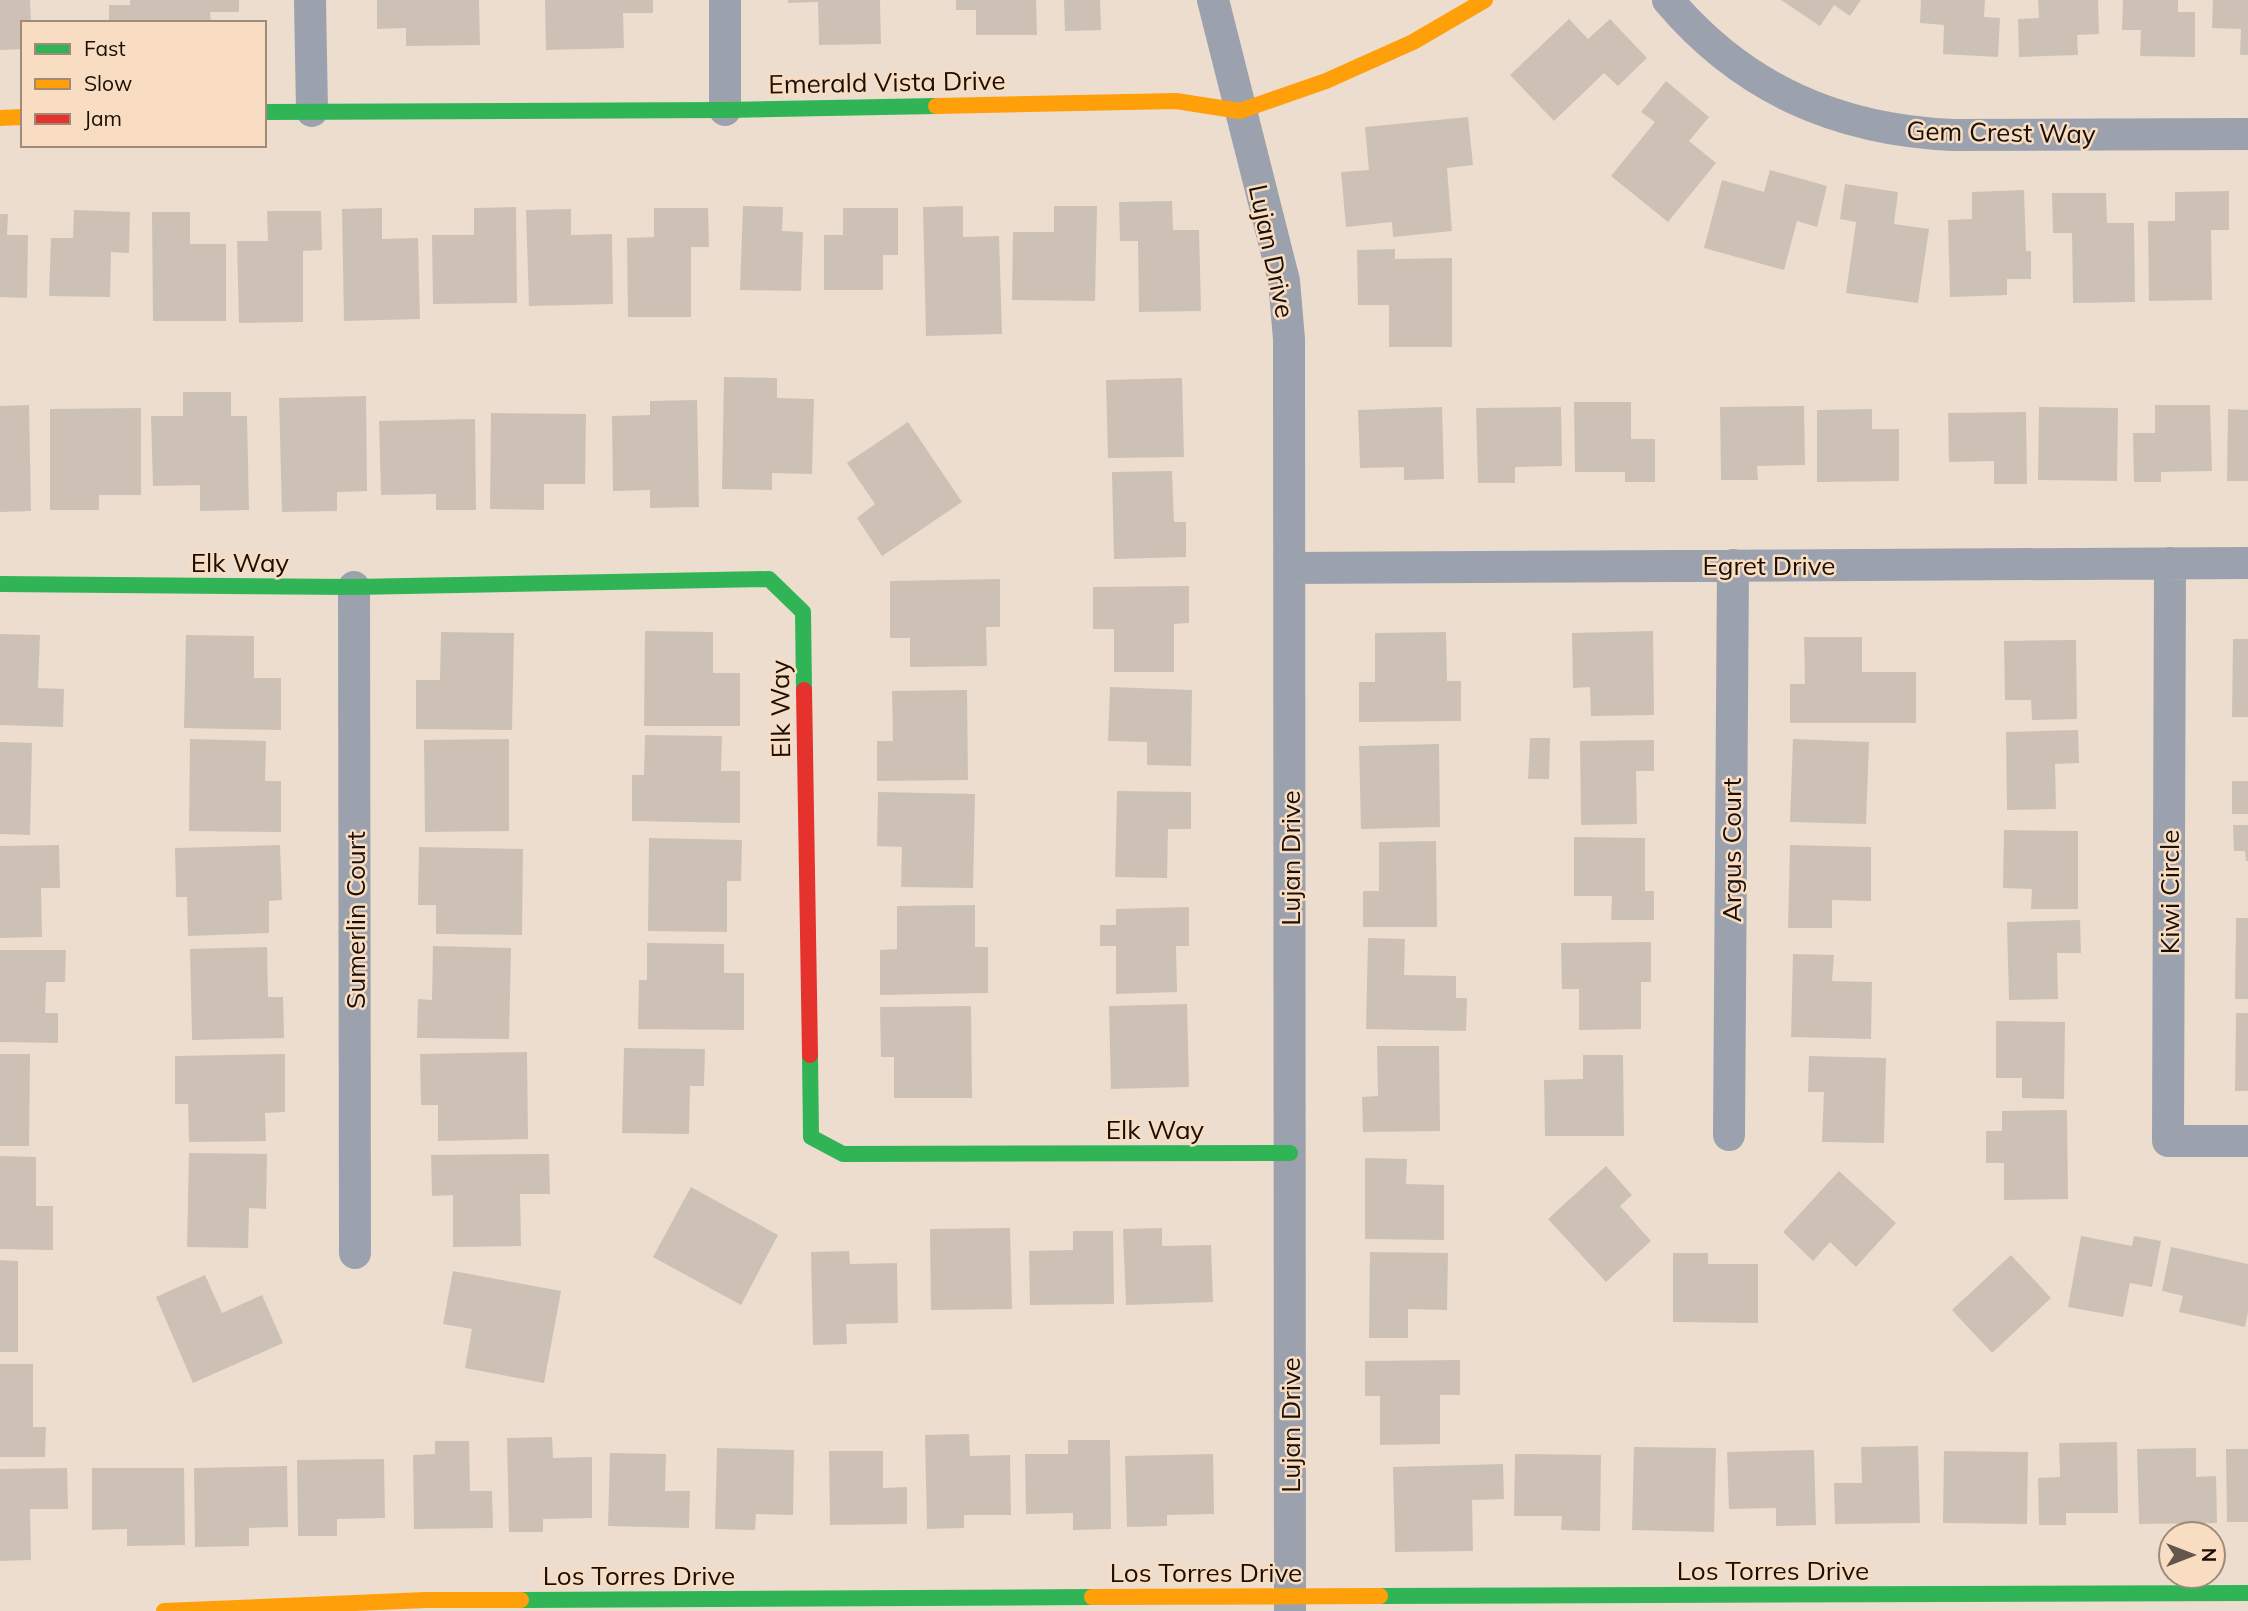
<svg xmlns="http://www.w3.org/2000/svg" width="2248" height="1611" viewBox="0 0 2248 1611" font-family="Mulish,sans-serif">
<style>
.building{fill:#cdc1b6}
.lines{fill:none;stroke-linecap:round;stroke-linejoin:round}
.street{stroke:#9ca2ad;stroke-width:32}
.fast{stroke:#30b455;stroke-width:16}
.slow{stroke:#ff9f0a;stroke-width:16}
.jam{stroke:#e5322d;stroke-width:16}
.labels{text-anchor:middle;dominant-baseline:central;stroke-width:5;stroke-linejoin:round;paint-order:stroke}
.street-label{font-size:26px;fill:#190f06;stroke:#f9ddc2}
</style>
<rect width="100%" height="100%" fill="#ecddcf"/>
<path class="building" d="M0,0H30L31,23H23V49L0,50Z
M130,0H239V12H210L211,23H109V5H130Z
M377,0H479L480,45L406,46V28L377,29Z
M545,0H653V13H623L624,48L546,50Z
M788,0H880L881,44L819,45L818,2L788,3Z
M956,0H1036L1037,35H976V10H956Z
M1064,0H1100L1101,30L1065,31Z
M1781,0H1861L1850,16L1834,5L1820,26Z
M1921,0H1985L1984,17L2000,18L1998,57L1943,54L1944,25L1920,23Z
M2038,0H2098L2099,34L2077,35L2078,55L2019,57L2018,19L2039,18Z
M2123,0H2178V12H2195V57L2140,56L2141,30H2122Z
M2213,0H2248V55H2240L2241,29L2212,28Z
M1569,19L1588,39L1610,19L1647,58L1618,86L1604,73L1554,121L1510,75Z
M1666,81L1709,117L1689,141L1716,163L1668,222L1611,176L1655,122L1641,112Z
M1468,117L1473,165L1447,168L1452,231L1393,237L1392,222L1346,227L1341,172L1369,170L1365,127Z
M1770,170L1827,186L1817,227L1797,221L1784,270L1704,248L1722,180L1764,192Z
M1845,184L1898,192L1894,224L1929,229L1918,303L1846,293L1856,222L1840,219Z
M2024,190L2026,251H2031V279H2007V295L1950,297L1948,220L1972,219V192Z
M2229,191V230H2211L2212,300L2149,301L2148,221H2175V192Z
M2052,193H2106L2107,223H2134L2135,302L2073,303L2072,233H2053Z
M1172,201L1173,230H1199L1201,311L1139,312L1138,241H1120L1119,202Z
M743,206L783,207L782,231L803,232L801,291L740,290Z
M963,206V237L999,236L1002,334L926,336L923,207Z
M1054,206H1097L1095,301L1012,300L1013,232H1054Z
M516,207L517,303L433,304L432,235H474V208Z
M382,208V239L418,238L420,319L344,321L342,209Z
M654,208H708L709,247H691V317H628L627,238L654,237Z
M843,208H898V255H883V290H824V235H843Z
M571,209V235L612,234L613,304L529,306L526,210Z
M74,210L130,212L129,253L111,252L110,297L49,296L51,238H73Z
M267,211H321L322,250L303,251V322L239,323L237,241H268Z
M152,212H190V244H226V321H153Z
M0,214H8L7,235H28L27,298L0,297Z
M1395,249V259L1452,258V347H1389V305H1358L1357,250Z
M724,377L777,378V398L814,399L812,474L772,473V490L722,489Z
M1182,378L1184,457L1108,458L1106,380Z
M183,392H231V416H247L249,510L200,511V485L153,486L151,416H183Z
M366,396L367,491L337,492V511L282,512L279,398Z
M697,400L699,507L650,508V490L613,491L612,416L650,415V401Z
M1574,402H1631V439H1655V482H1625V472H1575Z
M29,405L31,511L0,512V406Z
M2155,405H2210L2212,471L2161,472V482H2134L2133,433H2155Z
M1804,406L1805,465L1757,466L1758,480H1721L1720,407Z
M1442,407L1444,479L1404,480V467L1360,468L1358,410Z
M1561,407L1562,466L1515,467V483H1478L1476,408Z
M2039,407L2118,408L2117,481L2038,480Z
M141,408V495H99V510H50V409Z
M1872,409V429H1899V481L1817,482V410Z
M2228,409L2248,410V481H2227Z
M2026,412L2027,484H1994V461L1949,462L1948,413Z
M491,413L586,414L585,484H544V510L490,509Z
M475,419L476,510H436V494L381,495L379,421Z
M908,422L962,502L882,556L857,518L875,504L847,463Z
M1172,471L1174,522H1186V557L1114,559L1112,472Z
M1000,579V627H986L987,666L910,667V638H890V581Z
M1189,586V623L1174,624V672H1114V629H1093V587Z
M645,631L713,632V673H740V726H644Z
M1653,631L1654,715L1591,716L1590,687L1573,688L1572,633Z
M441,632L514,633L512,730L416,729V680H440Z
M1446,632L1447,681H1461V721L1359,722V682H1375V633Z
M0,634L40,635L38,688L64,689L63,727L0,725Z
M186,635L254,636V678H281V730L184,728Z
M1804,637H1862V672H1916V723H1790V684H1805Z
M2233,639H2248V717H2232Z
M2076,640L2077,719L2032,720L2031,700H2005L2004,641Z
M1110,687L1192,690L1191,766L1147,765V742L1108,741Z
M967,690L968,780L877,781V741H893L892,691Z
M2078,730L2079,763L2055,764L2056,809L2007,810L2006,732Z
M645,735L722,736L721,771H740V823L632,821V775H644Z
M1530,738H1550L1549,779H1528Z
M190,739L266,741L265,781H281V832L189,831Z
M509,739V831L425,832L424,740Z
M1793,739L1869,742L1866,824L1790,822Z
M1654,740V771H1636L1637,824L1581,825L1580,741Z
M0,742L32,743L30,835L0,834Z
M1439,744L1440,827L1361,829L1359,746Z
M2232,781H2248V814H2232Z
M1117,791L1191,792V829H1168L1167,878L1115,877Z
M878,792L975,794L973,888L901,887L902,847L877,846Z
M2233,825H2248V861H2246L2245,851H2234Z
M2004,830L2078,831V909H2031L2032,889L2003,888Z
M1574,837L1645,838V891H1654V920H1611L1612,896H1574Z
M649,838L742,840L741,881H727V932L648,931Z
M1436,841L1437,927H1363V891H1379V842Z
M59,845L60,888H41L42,937L0,938V846Z
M280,845L282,900L269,901V933L188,936L187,897H176L175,848Z
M1790,845L1871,847V901L1832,900V928H1788Z
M419,847L523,849L522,935L436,934V905H418Z
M975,905V947H988V993L880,995V950L897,949V906Z
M1189,907V946H1176L1177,992L1116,994V946H1100V925H1116V909Z
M2236,918H2248V999H2235Z
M2080,920L2081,953H2057L2058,999L2009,1000L2007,922Z
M1368,938L1405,939L1404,975L1456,976V998H1467L1466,1031L1366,1029Z
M1651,942V982H1641V1029L1579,1030V989H1562L1561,943Z
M647,943L724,944V973H744V1030L638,1029L639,980H647Z
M433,946L511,948L509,1039L417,1038L418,999L432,1000Z
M267,947L268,997H283L284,1038L192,1040L190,949Z
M0,950H66L65,982H46L45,1013H58V1043L0,1042Z
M1793,954L1834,955L1832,981L1872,982L1871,1039L1791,1037Z
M1187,1004L1189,1087L1111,1089L1109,1006Z
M971,1006L972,1098H894V1057H881L880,1007Z
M2236,1013H2248V1091H2235Z
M1996,1021L2065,1022L2064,1099L2022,1098V1078H1996Z
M1377,1046H1439L1440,1131L1363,1132L1362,1097L1378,1096Z
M624,1048L705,1049L704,1086H690L689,1134L622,1133Z
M527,1052L528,1139L438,1141V1105H421L420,1054Z
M0,1054H30L29,1146H0Z
M285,1054V1112L265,1113L266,1141L189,1142L188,1104H175V1056Z
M1583,1055H1623L1624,1136H1545L1544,1080L1583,1079Z
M1809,1056L1886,1058L1884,1143L1822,1142L1824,1092H1808Z
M2067,1110L2068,1199L2004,1200V1163H1986V1131H2002V1111Z
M189,1153L267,1154L266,1209L249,1208L248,1248L187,1247Z
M549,1154L550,1194H520L521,1246L453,1247V1195L432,1196L431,1155Z
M0,1156L36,1157V1206H53V1250L0,1249Z
M1365,1158L1407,1159L1406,1184L1444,1185V1240L1365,1239Z
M1606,1166L1632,1195L1620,1206L1651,1241L1606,1282L1548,1219Z
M1839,1171L1896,1223L1856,1267L1830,1242L1813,1261L1783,1232Z
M691,1187L778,1235L741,1305L653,1257Z
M1010,1228L1012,1309L931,1310L930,1229Z
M1162,1228V1246L1211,1245L1213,1302L1126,1305L1123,1229Z
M1073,1231H1113L1114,1304L1030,1305L1029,1251L1073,1250Z
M2081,1236L2132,1246L2134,1236L2161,1241L2152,1287L2130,1283L2123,1317L2068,1307Z
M2171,1247L2248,1264V1312L2245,1327L2179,1312L2183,1296L2162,1291Z
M849,1251L850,1264L897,1263L898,1323L846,1324L847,1344L813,1345L811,1252Z
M1370,1252L1448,1253L1447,1310L1408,1309V1338H1369Z
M1673,1253H1708V1264H1758V1323L1673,1322Z
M2011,1255L2051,1298L1992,1353L1952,1310Z
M0,1260L18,1261V1352H0Z
M453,1271L561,1291L544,1383L465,1368L472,1329L443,1324Z
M205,1275L222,1313L262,1295L283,1343L193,1383L156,1297Z
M1460,1360V1395H1440V1444L1380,1445V1396H1365V1361Z
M0,1364H33V1427H46L45,1457H0Z
M969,1434L970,1456L1010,1455L1011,1515H964V1528L927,1529L925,1435Z
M552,1437L553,1458L592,1457V1518L543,1519V1532H509L507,1438Z
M1068,1440H1110L1111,1529L1073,1530V1513L1026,1514L1025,1454H1068Z
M435,1441H469L470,1491H492L493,1528L414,1529L413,1455L435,1454Z
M2117,1442L2118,1513H2066V1525H2039L2038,1478L2060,1477L2059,1443Z
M1918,1446L1920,1523L1835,1524L1834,1483H1862L1861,1447Z
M1634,1447L1716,1448L1714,1532L1632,1530Z
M717,1448L794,1450L793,1515L756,1514L755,1530L715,1529Z
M2196,1448V1477L2216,1476L2217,1523L2139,1524L2137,1449Z
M2226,1449H2248V1522H2227Z
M1814,1450L1816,1525L1776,1526V1508L1729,1509L1727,1452Z
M829,1451H883V1488L907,1487V1524L830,1525Z
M1944,1451L2028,1452L2027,1524L1943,1523Z
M610,1453L666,1454L665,1491H690L689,1528L608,1526Z
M1213,1454L1214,1514L1167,1515V1526L1127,1527L1125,1456Z
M1515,1454L1601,1455L1600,1531L1561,1530L1562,1516H1514Z
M384,1459L385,1518L337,1519V1536H298L297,1460Z
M1503,1464L1504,1499L1472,1500L1473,1551L1395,1552L1393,1467Z
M287,1466L288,1527L249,1528V1546L195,1547L194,1468Z
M67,1468L68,1509H30L31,1560L0,1561V1469Z
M92,1468H184L185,1545L127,1546V1529L92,1530Z"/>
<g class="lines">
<path class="street" d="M310,0L312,111
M725,0V110
M1213,0L1284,281L1289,339L1290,1611
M1668,0C1743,89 1838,130 1953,135L2248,134
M2170,563L2168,1141H2248
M1290,568L2248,563
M354,587L355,1253
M1729,1135L1733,565"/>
<path class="fast" d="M264,112L725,110L936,106
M0,584L354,587L769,579L803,612L804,690
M810,1055L811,1137L843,1154L1290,1153
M1380,1596L2248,1593
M521,1600L1092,1597"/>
<path class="slow" d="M936,106L1176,101L1240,111L1326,81L1413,42L1485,0
M0,118L23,117
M1092,1597L1380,1596
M164,1611L426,1600H521"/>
<path class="jam" d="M804,690L810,1055"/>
</g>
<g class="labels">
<g class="street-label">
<text transform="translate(887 82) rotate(-1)">Emerald Vista Drive</text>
<text transform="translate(2001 132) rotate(1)">Gem Crest Way</text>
<text transform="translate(1272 251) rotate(78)">Lujan Drive</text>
<text x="240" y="562">Elk Way</text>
<text x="1769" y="565">Egret Drive</text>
<text transform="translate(780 709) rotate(-91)">Elk Way</text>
<text transform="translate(1731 850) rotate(-90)">Argus Court</text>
<text transform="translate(1290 858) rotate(-90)">Lujan Drive</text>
<text transform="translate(2169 892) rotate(-90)">Kiwi Circle</text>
<text transform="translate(355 920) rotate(-90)">Sumerlin Court</text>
<text x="1155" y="1129">Elk Way</text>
<text transform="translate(1290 1425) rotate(-90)">Lujan Drive</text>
<text x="1773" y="1570">Los Torres Drive</text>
<text x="1206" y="1572">Los Torres Drive</text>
<text x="639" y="1575">Los Torres Drive</text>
</g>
</g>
<rect x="21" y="21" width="245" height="126" fill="#f9ddc2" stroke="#9f8b77" stroke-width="2"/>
<rect x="35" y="44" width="35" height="10" fill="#30b455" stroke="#9f8b77" stroke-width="2"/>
<text x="84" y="56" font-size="21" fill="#190f06">Fast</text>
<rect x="35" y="79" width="35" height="10" fill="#ff9f0a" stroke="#9f8b77" stroke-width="2"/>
<text x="84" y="91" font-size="21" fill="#190f06">Slow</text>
<rect x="35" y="114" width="35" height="10" fill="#e5322d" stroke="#9f8b77" stroke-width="2"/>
<text x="84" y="126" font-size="21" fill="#190f06">Jam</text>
<g transform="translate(2192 1555) rotate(90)"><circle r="33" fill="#f9ddc2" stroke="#9f8b77" stroke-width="2"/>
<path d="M0-5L12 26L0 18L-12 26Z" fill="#63574c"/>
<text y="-10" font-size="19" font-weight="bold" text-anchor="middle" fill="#190f06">N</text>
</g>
</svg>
